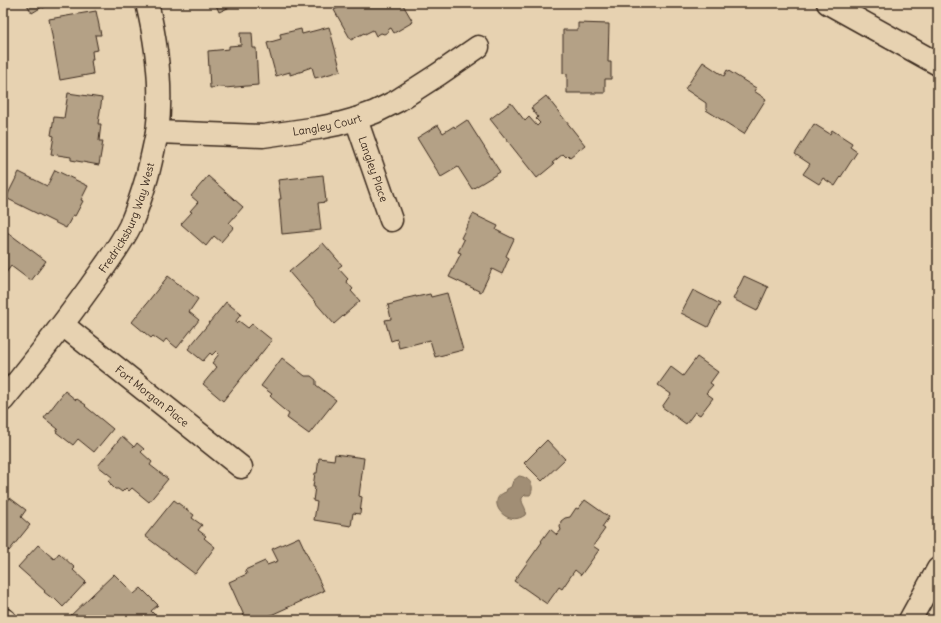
<svg xmlns="http://www.w3.org/2000/svg" width="941" height="623" viewBox="0 0 941 623" font-family="Delius,sans-serif">
<style>
.water{fill:#a18e75;stroke:#786652}
.building{fill:#b4a186;stroke:#3b2a1e}
.lines{fill:none;stroke-linecap:round;stroke-linejoin:round}
.street-casing{stroke:#3b2a1e;stroke-width:25}
.secondary-casing{stroke:#3b2a1e;stroke-width:25}
.street{stroke:#e7d2b1;stroke-width:22}
.secondary{stroke:#e7d2b1;stroke-width:22}
.labels{text-anchor:middle;dominant-baseline:central;stroke-width:3.5;stroke-linejoin:round;paint-order:stroke}
.street-label{font-size:11px;fill:#3b2a1e;stroke:#e7d2b1}
</style>
<rect width="100%" height="100%" fill="#e7d2b1"/>
<filter id="ink" filterUnits="userSpaceOnUse"><feTurbulence type="fractalNoise" baseFrequency=".025" numOctaves="2"/><feDisplacementMap in="SourceGraphic" scale="8" xChannelSelector="R" yChannelSelector="G"/><feConvolveMatrix kernelMatrix="1 2 1 2 8 2 1 2 1" color-interpolation-filters="sRGB"/></filter>
<g filter="url(#ink)">
<path class="water" d="M519,476C529,477 536,486 530,495H525L522,498C521,505 528,508 525,515C506,529 484,499 506,492L507,489L511,487L513,481Z"/>
<path class="building" d="M26,3H52L43,8L42,7L32,13Z
M215,3H239L219,12Z
M346,3H402L413,22L394,33L391,28L389,29L388,32L384,34L381,33L376,36L373,30L365,34L364,33L351,40L334,10Z
M96,11L101,35H95L98,50L92,51L93,60H91L93,74L60,80L49,19Z
M578,23L609,24L608,62H611V79H605V93H567V74L563,73V30H578Z
M329,27L341,71L315,78L312,67L303,70V71L290,75V72L276,76L267,43L281,39L280,34L301,29L302,34Z
M240,33H252L253,48H256L258,85L225,88V87L210,88L208,51L229,49V46L241,45Z
M703,62L724,76L727,70L756,88L754,91L766,99L744,134L706,110V103L685,89Z
M68,93L102,98L98,124H101L99,141H103L99,165L71,160V157L51,154L54,136L51,135L54,117L64,118Z
M546,96L585,145L570,157L568,155L566,157L563,154L552,163L554,164L537,178L490,119L511,103L525,121L529,117L537,126L540,123L536,119L538,117L531,108Z
M467,120L500,172L472,189L458,167L441,177L417,138L438,125L443,133L454,126L455,128Z
M814,124L830,134L832,130L852,143L850,147L857,152L835,186L823,178L819,184L803,174L810,164L795,154Z
M55,170L88,186L81,200L83,201L75,216L73,215L66,228L6,198L19,172L47,186Z
M323,175L326,202L318,203L321,230L282,234L279,199H281L278,180Z
M208,176L243,207L229,223L234,227L221,242L214,236L206,246L181,224L192,212L190,211L198,202L191,196Z
M473,214L498,226L496,230L514,239L506,256L509,258L502,274L492,269L481,292L449,277L461,253L458,252L464,240L461,238Z
M3,229L46,261L31,281L11,266L3,277Z
M323,243L342,265L338,268L348,279L346,281L353,289L351,291L360,301L334,324L289,272Z
M168,276L198,299L189,312L199,320L177,348L166,339L163,343L153,336L151,338L132,322Z
M744,276L768,287L757,311L733,299Z
M693,290L720,304L708,327L681,313Z
M447,293L463,350L435,357L430,340L399,348L397,339L391,341L385,320L391,319L388,305L403,301V299L416,296V297L430,294L431,297Z
M226,302L241,314L236,321L237,323L239,321L248,328L252,324L272,340L223,401L203,384L217,367L212,363L219,354L216,351L212,355L210,353L203,361L188,349Z
M697,357L718,372L710,383L713,385L706,393L713,398L700,415L695,412L686,424L662,407L671,394L658,385L671,367L683,376Z
M282,358L305,376H311L316,380V385L336,400L309,434L287,418L289,414L278,405L279,404L270,396L272,394L261,386Z
M65,391L76,400L77,399L86,405L85,406L113,429L94,452L78,439L73,445L56,432L58,429L44,418Z
M122,436L134,447L137,443L144,449L141,452L152,462L150,465L168,479L149,502L132,488L129,491L126,488L122,492L118,489H115L111,485L110,483L108,481L112,477L98,466Z
M547,440L565,459L542,481L524,463Z
M335,454L364,458L359,496L362,497L360,514L353,513L351,526L314,520L317,502L313,501L315,487H313L315,473H317L319,458L334,460Z
M10,498L26,510L21,517L30,525L9,551L3,546V501L6,503Z
M174,500L194,515L192,518L202,525L198,530L206,536L204,538L215,547L195,574L145,536Z
M585,500L609,517L602,527L605,529L593,546L599,550L581,575L575,570L562,589L559,587L547,604L514,581L542,542L541,541L550,529L557,535L561,530L560,527L561,521L565,518L570,517L576,508L578,509Z
M299,537L324,591L260,620H246L229,582L247,574L245,570L265,561L267,565L278,561L272,549Z
M38,545L54,559L59,553L75,568L73,570L86,582L63,607L54,598L53,599L44,592L45,591L18,567Z
M114,574L134,594L141,588L158,605L151,611L160,620H68L67,619Z"/>
<g class="lines">
<defs>
<g id="street">
<path id="s1" d="M356,119L391,220"/>
<path id="s2" d="M157,132L263,136L318,128L338,124L356,119L375,112L397,101L439,74L478,47"/>
<path id="s3" d="M63,325L241,467"/>
<path id="s4" d="M3,400C33,363 62,326 90,287C104,267 119,248 130,226C137,210 142,194 147,177C151,162 154,147 157,133C163,89 157,45 147,3"/>
<path d="M3,619L5,620"/>
</g>
<path id="secondary" d="M828,3L938,64
M910,620L938,569"/>
</defs>
<use href="#street" class="street-casing"/>
<use href="#secondary" class="secondary-casing"/>
<use href="#street" class="street"/>
<use href="#secondary" class="secondary"/>
</g>
</g>
<g class="labels">
<g class="street-label">
<text stroke="none"><textPath href="#s2" startOffset="171">Langley Court</textPath></text>
<text stroke="none"><textPath href="#s1" startOffset="53">Langley Place</textPath></text>
<text stroke="none"><textPath href="#s4" startOffset="222">Fredricksburg Way West</textPath></text>
<text stroke="none"><textPath href="#s3" startOffset="114">Fort Morgan Place</textPath></text>
</g>
</g>
<rect width="941" height="623" fill="none" stroke="#e7d2b1" stroke-width="16"/>
<rect x="8" y="8" width="925" height="607" fill="none" stroke="#3b2a1e" stroke-width="1.5" filter="url(#ink)"/>
</svg>
